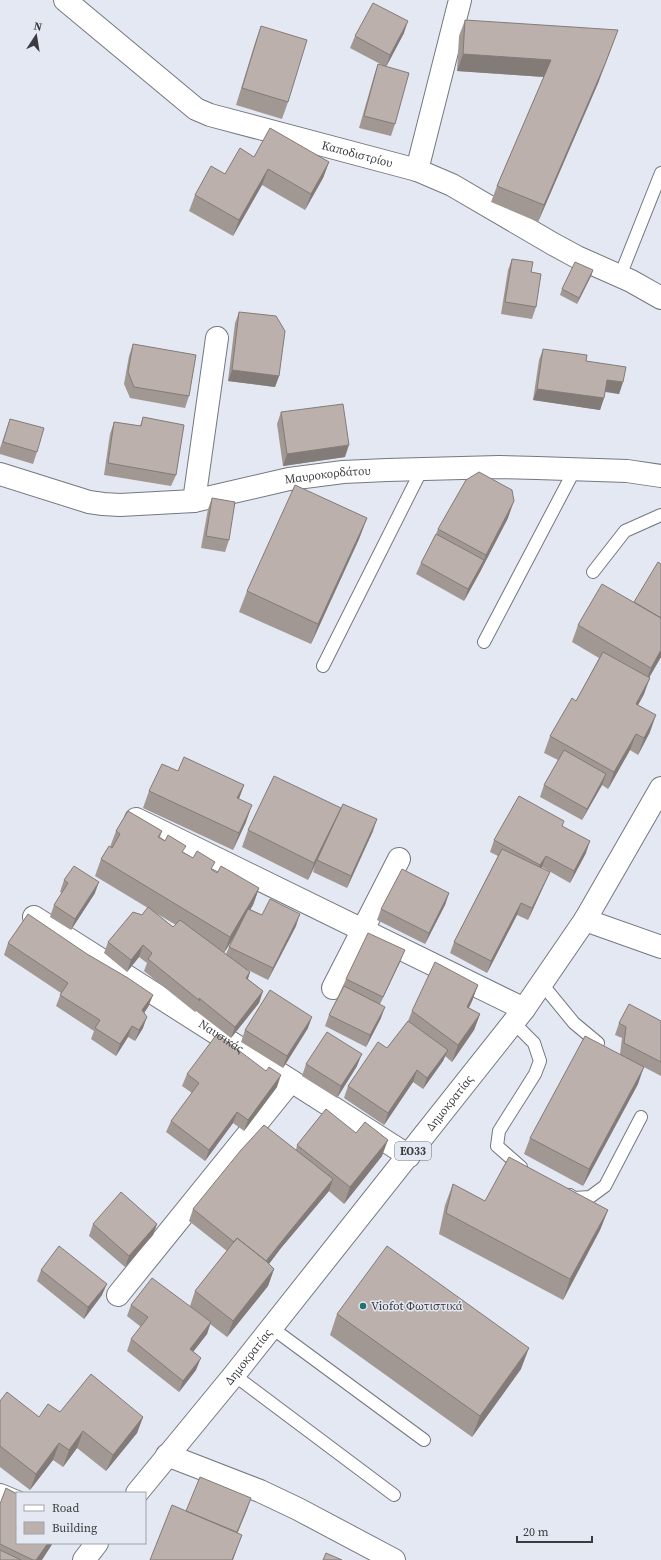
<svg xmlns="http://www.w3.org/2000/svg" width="661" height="1560" viewBox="0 0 661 1560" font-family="'Source Serif 4',serif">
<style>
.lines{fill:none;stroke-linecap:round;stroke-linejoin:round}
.service-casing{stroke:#747881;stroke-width:14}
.minor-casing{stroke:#747881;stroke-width:24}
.primary-casing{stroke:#747881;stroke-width:24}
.service{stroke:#fff;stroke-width:12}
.minor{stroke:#fff;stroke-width:22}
.primary{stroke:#fff;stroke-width:22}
.wall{fill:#a19793;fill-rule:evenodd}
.shaded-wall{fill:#837b78}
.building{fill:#bbb0ab;stroke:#837b78}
.poi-dot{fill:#26706f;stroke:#e3e8f2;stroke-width:1.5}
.labels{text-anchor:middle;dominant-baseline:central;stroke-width:3;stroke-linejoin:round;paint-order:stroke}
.shield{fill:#e3e8f2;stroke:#6c6f74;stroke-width:1}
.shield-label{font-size:11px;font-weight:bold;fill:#393b3e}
.street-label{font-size:12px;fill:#393b3e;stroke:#e3e8f2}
.poi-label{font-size:12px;fill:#393b3e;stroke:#e3e8f2;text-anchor:start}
</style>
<rect width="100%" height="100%" fill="#e3e8f2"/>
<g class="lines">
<defs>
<path id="service" d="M620,276L661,173
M593,572L625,531L661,515
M484,642L575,469
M323,666L422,469
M542,984L574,1023L598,1043
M514,1023L534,1043L540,1061L535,1074L499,1131L497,1146L521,1167
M570,1195L574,1198L590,1197L605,1186L641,1117
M272,1328L424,1440
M234,1375L394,1495"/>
<g id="minor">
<path id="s1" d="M65,0L196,109L210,115L417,170L452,185L553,244L577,257L631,281L661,298"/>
<path d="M417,170L460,0"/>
<path id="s2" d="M0,474L89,502L103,504L120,505L194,501L289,479L343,472L387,470L499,467L537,468L627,471L661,476"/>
<path d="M194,501L217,338"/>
<path d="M136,819L524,1009"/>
<path id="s3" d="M34,917L409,1156"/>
<path d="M585,920L661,947"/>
<path d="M333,988L399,859"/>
<path d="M118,1295L291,1081"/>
<path d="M167,1455L260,1491L298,1509L394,1560"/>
<path d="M0,1495L17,1502"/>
</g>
<g id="primary">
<path id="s4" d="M137,1493L234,1375L524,1009L585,920L661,788"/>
<path d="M84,1560L97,1543"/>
</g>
</defs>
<use href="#service" class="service-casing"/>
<use href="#minor" class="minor-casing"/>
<use href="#primary" class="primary-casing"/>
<use href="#service" class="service"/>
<use href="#minor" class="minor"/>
<use href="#primary" class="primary"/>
</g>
<path class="wall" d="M465,20L599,81L538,222L491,202L497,186L544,77L457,71L459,36Z
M261,26L288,102L282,119L236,105L255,43Z
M404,33L386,67L350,48L355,36Z
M378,64L395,124L391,136L359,128L374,76Z
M254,157L329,162L323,178L305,210L262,185L233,236L189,211L195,195L225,174Z
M512,259L531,272L536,307L532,319L501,314L508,270Z
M593,270L591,276L577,304L560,295L562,289Z
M239,312L279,376L275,387L228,381L235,323Z
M133,344L189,396L185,408L130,398L124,384L129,356Z
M543,349L586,361L623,382L619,394L605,392L604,398L600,410L533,400L539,360Z
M281,412L345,457L283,466L277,424Z
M143,417L176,475L171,486L104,475L110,434L114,422L140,426Z
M10,419L37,452L33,464L0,454V448Z
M212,498L229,540L225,552L201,548L208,509Z
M367,518L359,539L311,644L239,612L247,591Z
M508,518L480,572L464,601L416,574L421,563L436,534L438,529Z
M661,564V657L649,677L644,694L638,705L650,732L638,755L630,750L608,789L602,785L582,820L540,797L544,785L558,760L544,753L550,736L576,701L599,658L572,642L578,625L634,602Z
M178,771L244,785L239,799L246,822L233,850L143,808L149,791Z
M562,826L586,853L570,883L542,867L541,868L550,872L545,883L528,920L517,915L487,973L450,953L454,942L498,856L490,852L494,840Z
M248,830L373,831L347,888L313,872L315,866L308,880L242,847Z
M116,831H162L160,837L212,870L217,873L259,888L253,905L250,909L262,915L296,926L268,980L246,969L250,972L248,979L263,991L259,1003L231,1038L196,1011L195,1012L144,971L147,963L139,957L127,972L104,953L108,942L142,915L148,908L95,876L101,859L110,847ZM154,912L176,925L173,927ZM237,932L229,947L226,954L224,953Z
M64,880L95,893L71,930L50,917L54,905L62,893L60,892Z
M449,893L445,905L425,944L377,920L381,909Z
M8,943L87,954L153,995L148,1007L144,1013L143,1028L135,1041L128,1037L116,1056L91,1039L94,1031L56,1006L61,993L4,955Z
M400,962L380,1004L381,1018L366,1047L325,1026L329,1015L342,988L346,979Z
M478,985L472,1001L469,1008L480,1014L474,1030L452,1062L445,1056L443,1061L423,1089L413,1082L384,1125L344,1098L348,1086L387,1048L408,1021L412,1011Z
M661,1021V1076L640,1065L638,1084L583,1186L524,1154L530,1138L620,1054L622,1038L615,1035L619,1023Z
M308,1028L283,1068L241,1042L245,1030Z
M306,1064L357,1066L337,1098L302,1076Z
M187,1074L277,1087L244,1131L233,1123L205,1161L166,1132L171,1121L192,1093L182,1086Z
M297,1145L382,1156L344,1204L329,1191L281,1248L269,1264L274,1269L268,1286L227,1337L210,1324L207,1334L193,1352L196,1370L179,1392L127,1351L131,1339L141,1327L127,1316L131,1305L190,1306L195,1291L227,1251L189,1221L193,1209L296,1150Z
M453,1184L485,1201L608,1210L600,1230L563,1300L439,1234L445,1205Z
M93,1224H157L153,1235L125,1267L89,1236Z
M41,1270L102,1295L84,1319L37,1281Z
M337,1314L521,1369L472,1437L330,1335Z
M0,1401L39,1417L60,1412L143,1417L137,1433L106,1471L77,1448L63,1467L53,1460L30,1490L0,1467Z
M0,1504L42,1560H0Z"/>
<path class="shaded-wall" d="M408,21L404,33L386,67L390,55Z
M618,30L599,81L538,222L544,205Z
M463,54L551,60L545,77L457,71Z
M329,162L323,178L305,210L311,194Z
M268,169L262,185L233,236L239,220Z
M593,270L591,276L577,304L579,298Z
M232,370L279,376L275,387L228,381Z
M607,380L623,382L619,394L602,391Z
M537,389L604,398L600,410L533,400Z
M349,445L345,457L283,466L287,454Z
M514,501L508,518L480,572L464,601L468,589L484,560L486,555Z
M367,518L359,539L311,644L318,624Z
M661,650V657L645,685L651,668Z
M650,678L644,694L630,720L636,704Z
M656,715L650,732L638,755L644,738Z
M636,734L630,750L608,789L614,772Z
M606,774L602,785L582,820L587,809Z
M244,785L238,801L237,798Z
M252,805L246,822L233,850L239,833Z
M341,808L317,861V860L308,880L314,863Z
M377,819L373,831L347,888L351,876Z
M590,841L586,853L570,883L574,871Z
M546,856L542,867L536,877L540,865Z
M550,872L545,883L528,920L532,908Z
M99,882L95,893L71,930L75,919Z
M259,888L253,905L224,953L230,937Z
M449,893L445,905L425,944L429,933Z
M521,903L517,915L487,973L491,961Z
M300,914L296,926L268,980L273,968Z
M143,945L139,957L127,972L131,960Z
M405,950L400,962L378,1008L383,997Z
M250,972L246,984V978Z
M478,985L472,1001L461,1024L467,1007Z
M263,991L259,1003L231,1038L235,1027Z
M153,995L148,1007L138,1022L142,1010Z
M385,1007L381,1018L366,1047L370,1035Z
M480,1014L474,1030L452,1062L458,1045Z
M147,1017L143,1028L135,1041L139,1030Z
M312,1017L308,1028L283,1068L287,1056Z
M132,1026L128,1037L116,1056L120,1044Z
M448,1050L443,1061L423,1089L427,1078Z
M362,1054L357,1066L337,1098L341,1086Z
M644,1067L638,1084L583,1186L589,1169Z
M417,1070L413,1082L384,1125L388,1113Z
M281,1075L277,1087L244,1131L248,1120Z
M237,1112L233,1123L205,1161L209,1150Z
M388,1140L382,1156L344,1204L350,1187Z
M333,1179L329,1191L281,1248L259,1277L264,1265L286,1236Z
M608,1210L600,1230L563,1300L570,1279Z
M157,1224L153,1235L125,1267L129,1256Z
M274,1269L268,1286L227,1337L233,1321Z
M107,1284L102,1295L84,1319L88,1307Z
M211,1322L207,1334L186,1361L190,1349Z
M529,1348L521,1369L472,1437L480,1416Z
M201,1358L196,1370L179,1392L183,1381Z
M143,1417L137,1433L106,1471L113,1455Z
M83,1431L77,1448L63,1467L69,1450Z
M59,1443L53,1460L30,1490L36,1474Z
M251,1498L247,1510L231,1549L235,1537Z
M242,1535L233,1560H232Z
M48,1543H53L42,1560H36Z"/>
<path class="building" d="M373,3L408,21L390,55L355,36Z
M465,20L618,30L605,64L544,205L497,186L551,60L463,54Z
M261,26L307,40L288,102L242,88Z
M378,64L409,73L395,124L364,116Z
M270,128L329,162L311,194L268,169L239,220L195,195L211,166L225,174L240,148L254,157Z
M512,259L533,262L531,272L541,274L536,307L505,302Z
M575,262L593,270L579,298L562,289Z
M239,312L276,316L285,331L279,376L232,370Z
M133,344L196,355L189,396L134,387L128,372Z
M543,349L587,355L586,361L626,367L623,382L607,380L604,398L537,389Z
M343,404L349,445L287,454L281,412Z
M143,417L184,425L176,475L108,463L114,422L141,426Z
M10,419L44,428L37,452L3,442Z
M479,472L512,490L514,501L486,555L438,529L466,480Z
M295,485L367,518L318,624L247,591Z
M212,498L235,502L229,540L206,536Z
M436,534L484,560L468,589L421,563Z
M658,562L661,564V618L634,602Z
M602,584L661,618V650L651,668L578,625Z
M603,652L650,678L636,704L656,715L644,738L636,734L614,772L550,736L572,698L576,701Z
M564,750L606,774L587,809L544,785Z
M184,757L244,785L237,798L252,805L239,833L149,791L162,764L178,771Z
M274,776L341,808L314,863L248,830Z
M519,796L564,821L562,826L590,841L574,871L546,856L540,865L494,840Z
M343,804L377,819L351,876L317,860Z
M128,811L162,831L158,837L165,841L168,835L186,846L182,852L193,858L197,851L215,862L211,869L217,873L221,866L259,888L230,937L101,859L109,846L112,848L120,834L116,831Z
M502,849L550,872L532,908L521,903L491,961L454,942Z
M74,866L99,882L75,919L54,905L68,883L64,880Z
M402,869L449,893L429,933L381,909Z
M270,899L300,914L273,968L229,947L248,909L262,915Z
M148,907L173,927L180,920L250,972L246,978L263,991L235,1027L199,998L200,1001L148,959L152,953L143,945L131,960L108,942L133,912L142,915Z
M28,914L87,954L128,978L153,995L142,1010L147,1017L139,1030L132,1026L120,1044L95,1028L100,1020L60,995L68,983L8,943Z
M368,933L405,950L383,997L346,979Z
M435,962L478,985L467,1007L480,1014L458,1045L412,1011Z
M344,986L385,1007L370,1035L329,1015Z
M270,990L312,1017L287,1056L245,1030Z
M629,1004L661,1021V1062L624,1043L626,1027L619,1023Z
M408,1021L448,1050L427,1078L417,1070L388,1113L348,1086L378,1042L387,1048Z
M327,1032L362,1054L341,1086L306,1064Z
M217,1034L266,1071L269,1067L281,1075L248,1120L237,1112L209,1150L171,1121L199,1083L187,1074Z
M585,1036L644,1067L589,1169L530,1138Z
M326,1109L356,1133L365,1122L388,1140L350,1187L297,1145Z
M264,1125L333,1179L286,1236L266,1261L237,1238L234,1242L193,1209L241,1150Z
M509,1157L608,1210L570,1279L446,1213L453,1184L485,1201Z
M121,1192L157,1224L129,1256L93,1224Z
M237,1238L265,1260L274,1269L233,1321L195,1291Z
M59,1246L107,1284L88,1307L41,1270Z
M387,1246L529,1348L480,1416L337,1314Z
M152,1278L211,1322L190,1349L201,1358L183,1381L131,1339L148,1317L131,1305Z
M91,1374L143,1417L113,1455L83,1431L69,1450L59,1443L36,1474L0,1446V1401L7,1392L39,1417L48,1404L60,1412Z
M200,1477L251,1498L237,1532L186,1511Z
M6,1488L17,1494V1543H48L36,1560H33L0,1544V1504Z
M172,1505L242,1535L232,1560H150Z
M0,1550L21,1560H0Z
M326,1553L342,1560H323Z"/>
<circle class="poi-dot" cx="363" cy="1306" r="4"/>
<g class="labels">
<rect class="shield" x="395" y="1142" width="36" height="18" rx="3"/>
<g class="shield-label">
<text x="413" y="1151">ΕΟ33</text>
</g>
<g class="street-label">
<text stroke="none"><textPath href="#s1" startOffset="338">Καποδιστρίου</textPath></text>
<text stroke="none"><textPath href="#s2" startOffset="335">Μαυροκορδάτου</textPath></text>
<text stroke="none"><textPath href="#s3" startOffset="222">Ναυσικάς</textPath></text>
<text stroke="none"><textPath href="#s4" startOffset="500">Δημοκρατίας</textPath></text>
<text stroke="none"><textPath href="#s4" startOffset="176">Δημοκρατίας</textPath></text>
</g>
<g class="poi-label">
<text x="371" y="1306">Viofot Φωτιστικά</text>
</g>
</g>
<rect x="16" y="1492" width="130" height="52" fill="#e3e8f2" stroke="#9fa3aa"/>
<rect x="24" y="1505" width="20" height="6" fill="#ffffff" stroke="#9fa3aa"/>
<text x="52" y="1512" font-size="12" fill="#393b3e">Road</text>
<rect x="24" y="1522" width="20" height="12" fill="#bbb0ab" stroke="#9fa3aa"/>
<text x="52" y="1532" font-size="12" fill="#393b3e">Building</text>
<g transform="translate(36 36) rotate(12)" stroke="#e3e8f2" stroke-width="3" paint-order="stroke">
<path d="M0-3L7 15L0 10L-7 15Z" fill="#393b3e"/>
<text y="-6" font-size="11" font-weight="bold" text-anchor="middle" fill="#393b3e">N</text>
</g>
<path d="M517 1536v6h75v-6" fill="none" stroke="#393b3e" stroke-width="2"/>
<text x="523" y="1536" font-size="12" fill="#393b3e" stroke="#e3e8f2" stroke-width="3" paint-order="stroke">20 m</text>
</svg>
